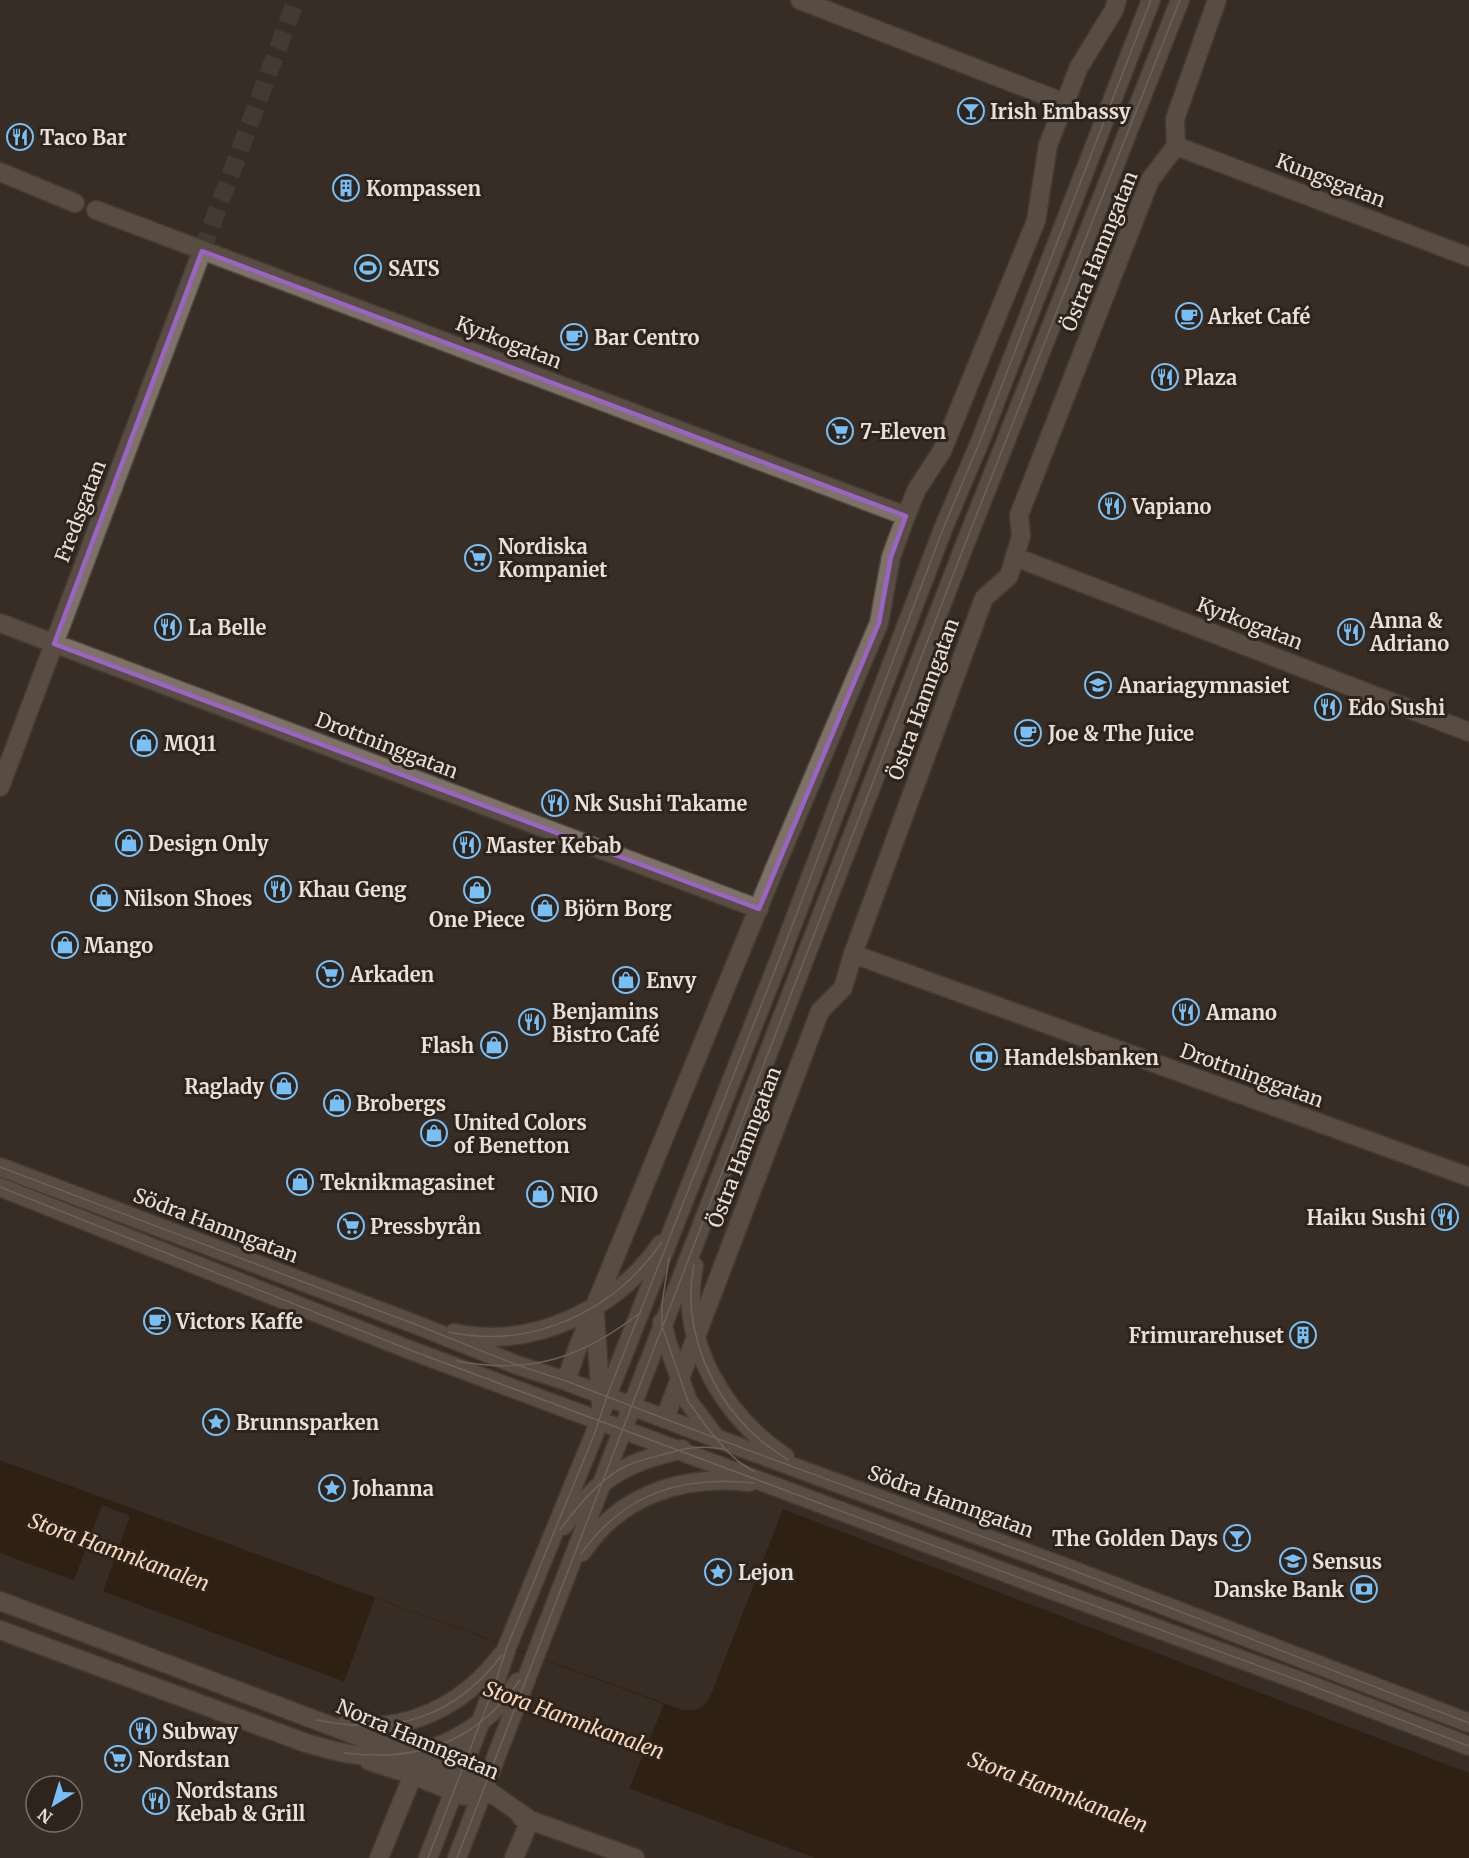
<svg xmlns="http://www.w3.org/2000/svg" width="1469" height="1858" viewBox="0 0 1469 1858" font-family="Merriweather,serif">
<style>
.water{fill:#251100}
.pier{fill:#392e25}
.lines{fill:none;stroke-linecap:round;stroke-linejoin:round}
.minor-tunnel{stroke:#534940;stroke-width:18;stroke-dasharray:18 9;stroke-linecap:butt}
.minor-casing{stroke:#544b43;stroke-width:21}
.minor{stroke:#7e7268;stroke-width:18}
.tram{stroke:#aba39d;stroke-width:1.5}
.marked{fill:none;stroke:#9b62c7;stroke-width:4.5;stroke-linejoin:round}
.labels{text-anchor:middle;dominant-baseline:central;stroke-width:6;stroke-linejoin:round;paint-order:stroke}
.poi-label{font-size:20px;font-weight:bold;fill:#e7e0db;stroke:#2e241b;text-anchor:start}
.street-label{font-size:20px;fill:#e7e0db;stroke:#2e241b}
.water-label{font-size:21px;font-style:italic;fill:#f9d8bc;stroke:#2e241b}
</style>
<rect width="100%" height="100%" fill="#392e25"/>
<path class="water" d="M0,1460L683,1710C697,1711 702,1709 710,1697L783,1509L1469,1773V1858H815L0,1553Z"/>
<path class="pier" d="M102,1505L130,1516L102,1594L73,1583Z
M375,1598L664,1704L629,1789L344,1682Z"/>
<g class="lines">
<path class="minor-tunnel" d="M202,251L296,0"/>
<defs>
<path id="minor" d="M800,0L1065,103
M1176,146L1469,257
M0,172L75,203
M96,210L906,516
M1015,557L1469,732
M0,623L759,909
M0,787L202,251
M853,954L1469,1177
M0,1167L417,1325L517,1365L566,1381L718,1439L1062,1566L1469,1723
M0,1187L410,1350L1052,1590L1300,1681L1469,1746
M694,1266C678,1342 724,1416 785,1457
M595,1313L601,1405
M662,1322L667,1342L688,1401L715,1437
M454,1333C534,1350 616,1309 661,1244
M566,1381L576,1352L774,870L879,623L891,557L906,516L917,489L942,451L1036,221L1048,145L1079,67L1114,10L1117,0
M665,1418L820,1011L843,988L853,954L984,598L1009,576L1021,536L1019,515L1150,180L1176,146L1175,119L1217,0
M563,1526C595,1486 614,1467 664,1454C670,1453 676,1450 682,1449
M582,1552C621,1494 682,1475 749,1482
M0,1601L408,1755L484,1788L530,1820
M0,1630L306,1743C327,1749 347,1755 369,1756C430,1760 483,1732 518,1682
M345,1725C407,1733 463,1706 501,1656
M369,1761L413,1775L464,1796
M521,1817L635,1858
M379,1858L413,1775L435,1767L472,1738
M428,1858L494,1687L507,1647L594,1435L607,1396L779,960L943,529L981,439L1151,0
M457,1858L967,539L1180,0
M514,1858L530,1820"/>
</defs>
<use href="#minor" class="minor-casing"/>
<use href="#minor" class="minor"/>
<path class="tram" d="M0,1167L417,1325L517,1365L566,1381L718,1439L1062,1566L1469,1723
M0,1187L410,1350L1052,1590L1300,1681L1469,1746
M669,1258L662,1304V1326L688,1401L706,1426L725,1449L739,1462L755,1472
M694,1265C681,1328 711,1397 759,1439C768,1447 778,1453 788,1460
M449,1332C533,1350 614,1311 662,1242
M457,1361C531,1375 582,1358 641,1312
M560,1530C577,1507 597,1482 622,1468C635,1461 650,1458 665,1454C689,1447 703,1445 728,1450
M581,1554C624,1493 682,1475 754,1483
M317,1720C394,1736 454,1718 502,1655
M344,1753C420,1762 475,1743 520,1680
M428,1858L494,1687L507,1647L594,1435L607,1396L779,960L943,529L981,439L1151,0
M457,1858L967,539L1180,0"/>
</g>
<path d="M0 0H1469V1858H0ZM202,251L906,516L891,557L879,623L759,909L54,644Z" fill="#392e25" fill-opacity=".55" fill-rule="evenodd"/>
<path class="marked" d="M202,251L906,516L891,557L879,623L759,909L54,644Z"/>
<defs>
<symbol id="bar-ring" viewBox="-11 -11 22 22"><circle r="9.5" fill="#2e241b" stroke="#77bff7" stroke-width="1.5"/><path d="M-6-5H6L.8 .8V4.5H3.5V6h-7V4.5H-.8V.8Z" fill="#77bff7"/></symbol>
<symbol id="restaurant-ring" viewBox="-11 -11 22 22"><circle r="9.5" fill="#2e241b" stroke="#77bff7" stroke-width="1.5"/><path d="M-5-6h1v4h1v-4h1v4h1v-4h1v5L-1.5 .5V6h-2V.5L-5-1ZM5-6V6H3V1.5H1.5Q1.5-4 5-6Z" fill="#77bff7"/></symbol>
<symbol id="building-ring" viewBox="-11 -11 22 22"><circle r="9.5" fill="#2e241b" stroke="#77bff7" stroke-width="1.5"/><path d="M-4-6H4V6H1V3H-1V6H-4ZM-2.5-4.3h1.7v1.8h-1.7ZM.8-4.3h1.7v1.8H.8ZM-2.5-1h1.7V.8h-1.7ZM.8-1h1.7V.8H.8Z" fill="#77bff7"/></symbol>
<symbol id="stadium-ring" viewBox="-11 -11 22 22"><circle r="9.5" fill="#2e241b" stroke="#77bff7" stroke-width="1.5"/><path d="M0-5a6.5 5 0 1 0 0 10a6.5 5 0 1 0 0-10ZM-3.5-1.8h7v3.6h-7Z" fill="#77bff7"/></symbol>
<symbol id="cafe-ring" viewBox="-11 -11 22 22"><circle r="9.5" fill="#2e241b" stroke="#77bff7" stroke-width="1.5"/><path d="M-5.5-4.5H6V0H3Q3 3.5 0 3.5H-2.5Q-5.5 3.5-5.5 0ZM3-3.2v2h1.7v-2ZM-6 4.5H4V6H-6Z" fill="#77bff7"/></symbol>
<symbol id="supermarket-ring" viewBox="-11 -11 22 22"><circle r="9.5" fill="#2e241b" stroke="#77bff7" stroke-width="1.5"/><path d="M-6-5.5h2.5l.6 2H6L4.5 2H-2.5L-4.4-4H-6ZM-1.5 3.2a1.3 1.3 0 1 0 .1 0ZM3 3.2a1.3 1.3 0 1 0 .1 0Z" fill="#77bff7"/></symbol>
<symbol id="school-ring" viewBox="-11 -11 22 22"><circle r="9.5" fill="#2e241b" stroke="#77bff7" stroke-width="1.5"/><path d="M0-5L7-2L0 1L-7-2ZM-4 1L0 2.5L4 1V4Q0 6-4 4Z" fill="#77bff7"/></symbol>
<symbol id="shop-ring" viewBox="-11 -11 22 22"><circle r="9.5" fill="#2e241b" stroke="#77bff7" stroke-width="1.5"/><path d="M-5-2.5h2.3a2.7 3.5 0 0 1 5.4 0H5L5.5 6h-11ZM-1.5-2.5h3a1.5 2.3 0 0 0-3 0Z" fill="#77bff7"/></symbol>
<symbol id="bank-ring" viewBox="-11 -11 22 22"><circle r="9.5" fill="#2e241b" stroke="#77bff7" stroke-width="1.5"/><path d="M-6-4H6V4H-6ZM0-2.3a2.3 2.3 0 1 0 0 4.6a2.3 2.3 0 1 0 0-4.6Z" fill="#77bff7"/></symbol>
<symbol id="sight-ring" viewBox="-11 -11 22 22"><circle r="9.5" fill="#2e241b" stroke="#77bff7" stroke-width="1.5"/><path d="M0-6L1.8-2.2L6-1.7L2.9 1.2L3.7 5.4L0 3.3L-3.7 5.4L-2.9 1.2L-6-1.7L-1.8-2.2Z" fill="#77bff7"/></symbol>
</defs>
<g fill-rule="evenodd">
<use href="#bar-ring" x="956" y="96" width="30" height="30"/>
<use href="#restaurant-ring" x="5" y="122" width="30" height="30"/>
<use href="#building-ring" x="331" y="173" width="30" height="30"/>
<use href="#stadium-ring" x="353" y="253" width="30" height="30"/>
<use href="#cafe-ring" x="1174" y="301" width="30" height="30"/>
<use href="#cafe-ring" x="559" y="322" width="30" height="30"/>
<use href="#restaurant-ring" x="1150" y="362" width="30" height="30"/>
<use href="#supermarket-ring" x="825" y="416" width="30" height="30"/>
<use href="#restaurant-ring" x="1097" y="491" width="30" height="30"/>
<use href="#supermarket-ring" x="463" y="543" width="30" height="30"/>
<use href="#restaurant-ring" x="153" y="612" width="30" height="30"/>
<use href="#restaurant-ring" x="1336" y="617" width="30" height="30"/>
<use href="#school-ring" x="1083" y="670" width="30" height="30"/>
<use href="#restaurant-ring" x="1313" y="692" width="30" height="30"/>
<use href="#cafe-ring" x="1013" y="718" width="30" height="30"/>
<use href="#shop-ring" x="129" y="728" width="30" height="30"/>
<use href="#restaurant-ring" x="540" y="788" width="30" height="30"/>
<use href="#shop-ring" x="114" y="828" width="30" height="30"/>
<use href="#restaurant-ring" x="452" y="830" width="30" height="30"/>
<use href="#restaurant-ring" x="263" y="874" width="30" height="30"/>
<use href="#shop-ring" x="462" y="875" width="30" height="30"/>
<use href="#shop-ring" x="89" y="883" width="30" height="30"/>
<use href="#shop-ring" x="530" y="893" width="30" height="30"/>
<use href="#shop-ring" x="50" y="930" width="30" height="30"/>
<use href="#supermarket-ring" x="315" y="959" width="30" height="30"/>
<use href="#shop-ring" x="611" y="965" width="30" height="30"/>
<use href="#restaurant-ring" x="1171" y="997" width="30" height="30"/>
<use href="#restaurant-ring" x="517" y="1007" width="30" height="30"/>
<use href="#shop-ring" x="479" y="1030" width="30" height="30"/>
<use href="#bank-ring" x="969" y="1042" width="30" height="30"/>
<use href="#shop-ring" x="269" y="1071" width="30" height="30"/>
<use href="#shop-ring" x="322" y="1088" width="30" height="30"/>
<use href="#shop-ring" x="419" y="1118" width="30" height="30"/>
<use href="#shop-ring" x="285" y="1167" width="30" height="30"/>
<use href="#shop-ring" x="525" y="1179" width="30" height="30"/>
<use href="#restaurant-ring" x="1430" y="1202" width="30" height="30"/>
<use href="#supermarket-ring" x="336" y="1211" width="30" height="30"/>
<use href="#cafe-ring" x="142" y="1306" width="30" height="30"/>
<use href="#building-ring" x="1288" y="1320" width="30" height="30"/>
<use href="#sight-ring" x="201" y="1407" width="30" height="30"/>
<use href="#sight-ring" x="317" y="1473" width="30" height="30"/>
<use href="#bar-ring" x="1222" y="1523" width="30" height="30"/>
<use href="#school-ring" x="1278" y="1546" width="30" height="30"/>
<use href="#sight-ring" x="703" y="1557" width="30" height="30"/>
<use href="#bank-ring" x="1349" y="1574" width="30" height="30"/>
<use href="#restaurant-ring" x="128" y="1716" width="30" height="30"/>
<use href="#supermarket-ring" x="103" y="1744" width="30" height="30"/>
<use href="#restaurant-ring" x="141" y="1786" width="30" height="30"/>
</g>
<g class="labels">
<g class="poi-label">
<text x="990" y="111">Irish Embassy</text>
<text x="40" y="137">Taco Bar</text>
<text x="366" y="188">Kompassen</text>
<text x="388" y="268">SATS</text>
<text x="1208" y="316">Arket Café</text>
<text x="594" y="337">Bar Centro</text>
<text x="1184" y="377">Plaza</text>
<text x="860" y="431">7-Eleven</text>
<text x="1132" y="506">Vapiano</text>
<text x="498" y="546">Nordiska<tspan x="498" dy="23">Kompaniet</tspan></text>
<text x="1370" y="620">Anna &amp;<tspan x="1370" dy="23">Adriano</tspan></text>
<text x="188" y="627">La Belle</text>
<text x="1118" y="685">Anariagymnasiet</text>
<text x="1348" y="707">Edo Sushi</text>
<text x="1048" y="733">Joe &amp; The Juice</text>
<text x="164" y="743">MQ11</text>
<text x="574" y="803">Nk Sushi Takame</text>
<text x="148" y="843">Design Only</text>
<text x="486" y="845">Master Kebab</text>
<text x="298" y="889">Khau Geng</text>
<text x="124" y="898">Nilson Shoes</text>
<text x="564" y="908">Björn Borg</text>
<text x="477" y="919" text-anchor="middle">One Piece</text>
<text x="84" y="945">Mango</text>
<text x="350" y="974">Arkaden</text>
<text x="646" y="980">Envy</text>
<text x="552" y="1011">Benjamins<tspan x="552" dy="23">Bistro Café</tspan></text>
<text x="1206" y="1012">Amano</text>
<text x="474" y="1045" text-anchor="end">Flash</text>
<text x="1004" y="1057">Handelsbanken</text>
<text x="264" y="1086" text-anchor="end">Raglady</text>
<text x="356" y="1103">Brobergs</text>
<text x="454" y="1122">United Colors<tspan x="454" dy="23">of Benetton</tspan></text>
<text x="320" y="1182">Teknikmagasinet</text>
<text x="560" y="1194">NIO</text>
<text x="1426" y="1217" text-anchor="end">Haiku Sushi</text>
<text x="370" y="1226">Pressbyrån</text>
<text x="176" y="1321">Victors Kaffe</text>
<text x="1284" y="1335" text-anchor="end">Frimurarehuset</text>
<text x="236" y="1422">Brunnsparken</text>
<text x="352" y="1488">Johanna</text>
<text x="1218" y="1538" text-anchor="end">The Golden Days</text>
<text x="1312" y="1561">Sensus</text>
<text x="738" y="1572">Lejon</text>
<text x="1344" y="1589" text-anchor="end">Danske Bank</text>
<text x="162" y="1731">Subway</text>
<text x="138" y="1759">Nordstan</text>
<text x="176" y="1790">Nordstans<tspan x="176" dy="23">Kebab &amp; Grill</tspan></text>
</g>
<g class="street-label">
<text transform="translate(1331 180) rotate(21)">Kungsgatan</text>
<text transform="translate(1099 251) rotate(-68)">Östra Hamngatan</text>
<text transform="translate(509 342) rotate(21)">Kyrkogatan</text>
<text transform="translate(80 511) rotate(-69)">Fredsgatan</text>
<text transform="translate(1250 623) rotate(21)">Kyrkogatan</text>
<text transform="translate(923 699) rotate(-70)">Östra Hamngatan</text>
<text transform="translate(387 745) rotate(21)">Drottninggatan</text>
<text transform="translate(1252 1075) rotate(20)">Drottninggatan</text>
<text transform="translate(744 1147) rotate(-69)">Östra Hamngatan</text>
<text transform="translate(216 1225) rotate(21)">Södra Hamngatan</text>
<text transform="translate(951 1501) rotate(20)">Södra Hamngatan</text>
<text transform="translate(418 1739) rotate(23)">Norra Hamngatan</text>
</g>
<g class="water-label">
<text transform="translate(119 1552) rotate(20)">Stora Hamnkanalen</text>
<text transform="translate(574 1720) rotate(20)">Stora Hamnkanalen</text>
<text transform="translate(1058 1792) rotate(21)">Stora Hamnkanalen</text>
</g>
</g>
<g transform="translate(54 1804) rotate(217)"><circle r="28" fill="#2e241b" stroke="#786f68" stroke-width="1.5"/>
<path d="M0-4.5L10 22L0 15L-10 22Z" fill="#77bff7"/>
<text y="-9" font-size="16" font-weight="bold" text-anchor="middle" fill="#e7e0db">N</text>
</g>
</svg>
